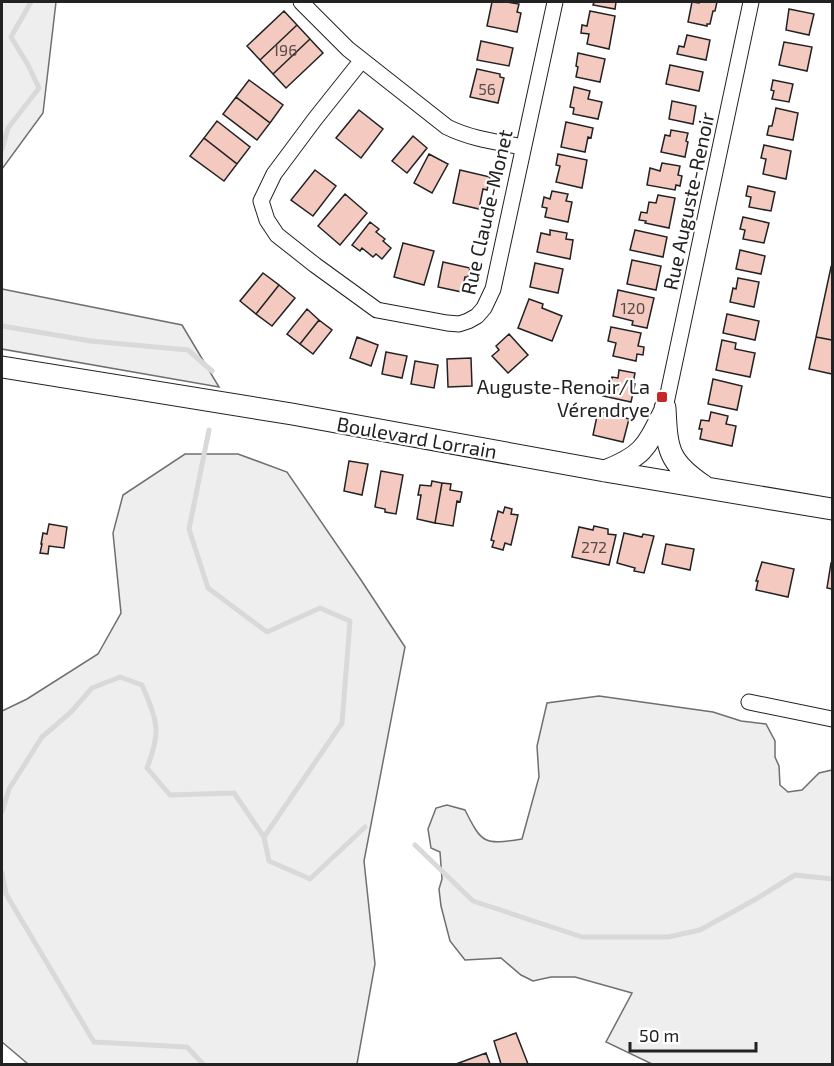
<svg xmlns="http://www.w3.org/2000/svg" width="834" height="1066" viewBox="0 0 834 1066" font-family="'Exo 2',sans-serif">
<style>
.green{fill:#eee;stroke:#6f6f6f;stroke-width:1.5}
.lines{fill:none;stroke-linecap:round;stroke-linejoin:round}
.stream{stroke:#d9d9d9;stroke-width:5}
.building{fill:#f3c9c0;stroke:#222;stroke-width:1.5}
.street-casing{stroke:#222;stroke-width:17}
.secondary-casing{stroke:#222;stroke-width:23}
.street{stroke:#fff;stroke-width:15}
.secondary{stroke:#fff;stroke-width:21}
.poi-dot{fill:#c62828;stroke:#fff;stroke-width:2}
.labels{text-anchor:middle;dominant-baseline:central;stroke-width:4.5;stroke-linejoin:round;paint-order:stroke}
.number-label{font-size:16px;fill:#564c4a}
.street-label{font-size:20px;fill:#222;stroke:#fff}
.poi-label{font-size:20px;fill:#222;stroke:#fff;text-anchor:end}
</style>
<rect width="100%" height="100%" fill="#fff"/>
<path class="green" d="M2,2H56L43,113L2,169Z
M2,289L182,325L219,387L2,349Z
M185,454H238L287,472L361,580L405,647L364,861L375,964L357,1064H28L2,1042V711L27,699L98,654L121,613L113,533L123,495Z
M599,696L713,712L741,721L766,724L775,741V757L779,766L780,785L788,792L802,790L819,773L832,770V1064H652L606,1042L632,993L575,977H551L533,981L521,975L501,958L465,960L450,941L441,906L439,889L442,879L440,852L431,848L428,829L436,808L447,805L465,810C482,844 484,845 522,839L539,777L537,746L547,703Z"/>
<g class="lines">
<path class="stream" d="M2,149L8,128L39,88L28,65L11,37L31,2
M2,326L91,341L188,350L212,371
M209,430L189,529L208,588L267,632L320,608L350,621L342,723L264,837
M2,812L9,789L42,737L71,712L92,688L120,677L142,685C157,721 162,730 147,768L170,795L234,793L264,837L269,861L310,879L365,827
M415,845L473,901L582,937H668L700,930L756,899L795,875L832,879
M2,873L6,894L94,1042L187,1047L203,1064"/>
</g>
<path class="building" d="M492,2H507L519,4L517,12L521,13L517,32L487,26Z
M594,2H616L615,9L593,5Z
M692,2L699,3V2H717L715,11H713L710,24H707V26L688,22Z
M789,9L814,14L809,35L786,30Z
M284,11L297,25L260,60L247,46Z
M590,11L615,16L609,49L587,44L589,34L581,33L582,25L587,26Z
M297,25L310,39L273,74L260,60Z
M687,35L710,40L706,60L677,54L679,46L684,47Z
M310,39L323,53L286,88L273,74Z
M481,41L513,48L509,66L477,60Z
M784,42L812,47L807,71L779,65Z
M578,53L605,59L600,82L576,77L578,67L576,66Z
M670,65L703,72L699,91L666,84Z
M477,69L500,74V77L504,78L498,103L470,97Z
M249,80L283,105L270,123L236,97Z
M773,80L793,84L789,102L772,99L774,91L771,90Z
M574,87L590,91L588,99L602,102L598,119L573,114L574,108L570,107Z
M236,97L270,123L257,140L223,114Z
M672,101L696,106L693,124L669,119Z
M776,108L798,113L793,140L767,135L769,126H772Z
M359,110L383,129L361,158L336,138Z
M217,121L250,147L237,164L204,138Z
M566,122L593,128L591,138L588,137L585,152L561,147Z
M671,130L688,133L686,141L688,142L685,157L661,152L665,135L670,136Z
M413,136L427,148L407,173L392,161Z
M204,138L237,164L224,181L190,156Z
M764,145L791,151L786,179L763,174L766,159L761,158Z
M429,154L448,164L432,193L414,183Z
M558,154L587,160L582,188L556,182L560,166L556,165Z
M662,163L680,166L678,175L682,176L680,186L676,185L675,190L647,185L650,168L660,171Z
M315,170L336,186L313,216L291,200Z
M460,170L490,177L487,190L483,189L479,209L453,203Z
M748,186L775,192L771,211L749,207L751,197L746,196Z
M552,191L568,194L566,201L572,202L568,222L545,217L547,208L542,207L544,197L550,199Z
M345,194L367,213L340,245L318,226Z
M658,195L675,198L669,228L645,223L646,221L639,220L641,212L647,213L649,202L656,203Z
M743,217L769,223L764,243L743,239L745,230L740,229Z
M370,222L379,229L376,232L385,239L383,241L391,248L382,259L376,254L373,257L362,248L360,251L352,245Z
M550,230L567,233L566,239L573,240L570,259L537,252L541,233L550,235Z
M635,230L667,237L663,257L630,250Z
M403,243L434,251L424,285L394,277Z
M740,250L765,256L761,274L736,269Z
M632,260L661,266L656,290L627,284Z
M443,262L470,268L468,277H465L462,292L438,287Z
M535,263L563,269L558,293L530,287Z
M831,267L832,268V340L816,337Z
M263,273L279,285L256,314L240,301Z
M738,278L759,282L754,307L730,302L733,288L736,289Z
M279,285L295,298L272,326L256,314Z
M618,290L654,298L647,328L632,325L633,321L613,316Z
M529,299L543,304L542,308L562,316L552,341L518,328Z
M307,309L319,320L300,344L287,334Z
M727,314L759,321L755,340L723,333Z
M319,320L332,330L313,354L300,344Z
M611,327L641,333L638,346L644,347L643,355L637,354L636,361L613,356L616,343L608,341Z
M509,334L528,355L508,373L492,356L499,350L496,346Z
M357,337L378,345L371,366L350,358Z
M816,337L832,340V374L809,369Z
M722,340L736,343L735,349L755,353L750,377L716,370Z
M386,352L407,356L402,378L382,374Z
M471,358L472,386L448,387L447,359Z
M415,361L438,365L434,388L411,384Z
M619,370L635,373L633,383L635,384L631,402L603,396L605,387L610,388L612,377L618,378Z
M713,379L742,386L737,410L708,404Z
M605,408L623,412L622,417L629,419L623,442L593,435L598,411L604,412Z
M711,412L728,416L726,424L736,426L732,446L700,439L702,429H699L701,420L709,421Z
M349,461L368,464L362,495L344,491Z
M381,471L403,475L396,514L385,512V509L375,507Z
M432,481L442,483L435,523L417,519L421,495H418L420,485L431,486Z
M442,483L451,484L450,490L462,492L460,502L457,501L453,526L435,523Z
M505,507L512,509L511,514L518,515L511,545L505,543L503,550L492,547L494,541L491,540L498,511L503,513Z
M49,524L67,527L64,548L49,546L48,554L40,553L42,544H41L43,533L47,534Z
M594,526L608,529V534L616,535L609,565L572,557L579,527L593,530Z
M624,533L642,537L643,534L654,536L644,573L634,571L635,568L617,563Z
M666,544L694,549L690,570L662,564Z
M762,562L794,569L788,597L756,590L758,581H756Z
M831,563H832V589L827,588Z
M516,1033L528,1064H501L494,1041Z
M486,1053L490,1064H456Z"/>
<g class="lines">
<defs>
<path id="street" d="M301,2L348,49L447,127C471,139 497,142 523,147
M362,60L315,119L274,174L261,201L267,220L277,235L315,265L377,310L447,323L459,324L468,321L477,316L484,308L493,289L555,2
M665,408L751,2
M749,702L832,719"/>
<path id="secondary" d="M2,367L292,414L605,471L832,509
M665,408C667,450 668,462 704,486
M605,471C643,456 646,448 664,412"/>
</defs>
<use href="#street" class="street-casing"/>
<use href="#secondary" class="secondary-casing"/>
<use href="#street" class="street"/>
<use href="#secondary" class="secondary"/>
</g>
<rect class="poi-dot" x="656" y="391" width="12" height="12" rx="3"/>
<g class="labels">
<g class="number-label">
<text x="285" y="49">196</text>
<text x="487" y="88">56</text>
<text x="633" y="307">120</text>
<text x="594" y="546">272</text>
</g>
<g class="street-label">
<text transform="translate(688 201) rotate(-78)">Rue Auguste-Renoir</text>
<text transform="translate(486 212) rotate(-77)">Rue Claude-Monet</text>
<text transform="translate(417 437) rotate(10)">Boulevard Lorrain</text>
</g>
<g class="poi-label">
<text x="650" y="386">Auguste-Renoir/La<tspan x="650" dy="23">Vérendrye</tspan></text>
</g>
</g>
<rect width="834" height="1066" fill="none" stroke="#222222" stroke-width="6"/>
<path d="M630 1042v9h126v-9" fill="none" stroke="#222222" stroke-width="3"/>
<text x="639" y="1042" font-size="18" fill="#222222" stroke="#ffffff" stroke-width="4.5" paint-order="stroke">50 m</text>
</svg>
